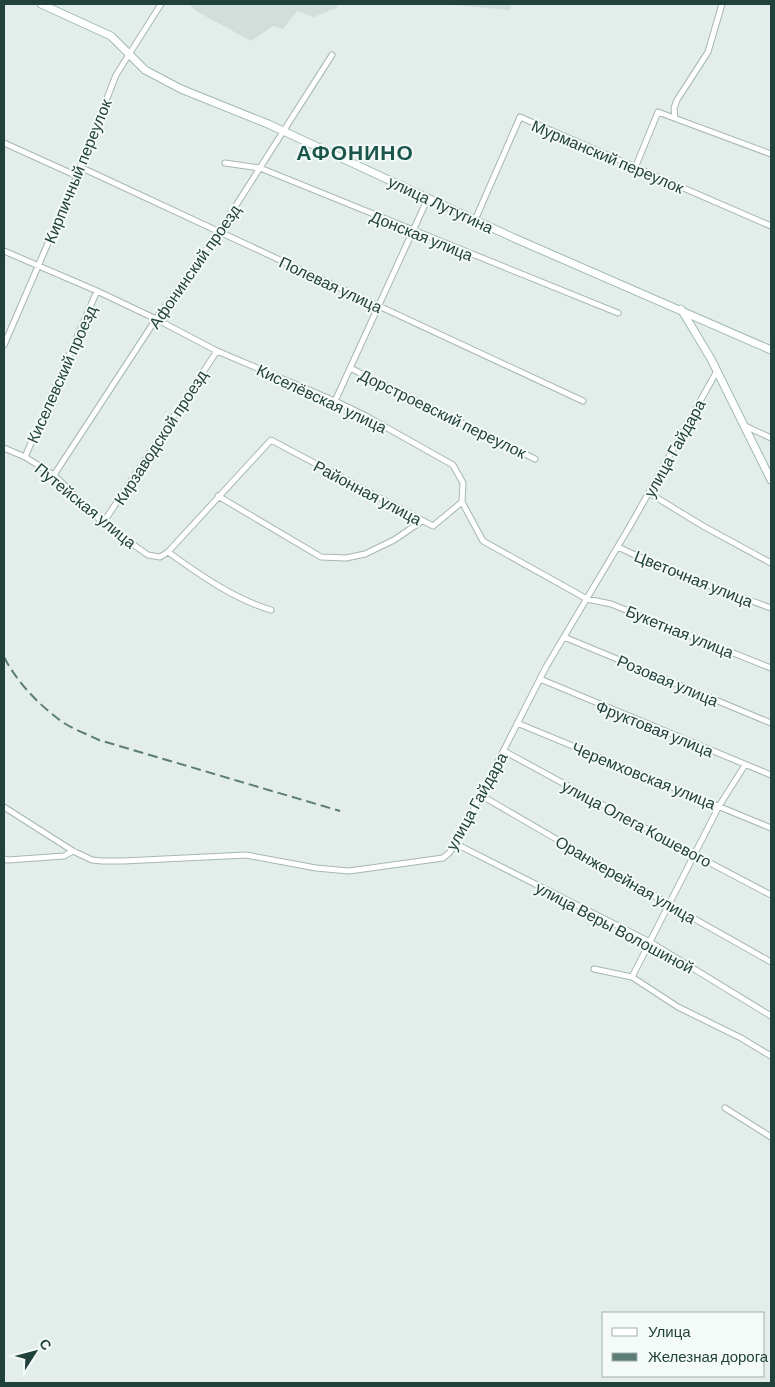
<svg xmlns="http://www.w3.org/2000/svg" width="775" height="1387" viewBox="0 0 775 1387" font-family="Barlow,sans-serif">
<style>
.built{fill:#d1ded9}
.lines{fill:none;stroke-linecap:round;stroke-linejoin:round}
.minor-casing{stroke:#a5b7b2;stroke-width:7}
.secondary-casing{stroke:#a0bbb3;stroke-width:9}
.minor{stroke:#fff;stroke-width:5}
.secondary{stroke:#fff;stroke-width:7}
.rail{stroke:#5b7d76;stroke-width:2;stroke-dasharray:10 5;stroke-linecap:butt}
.labels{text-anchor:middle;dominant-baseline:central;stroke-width:4;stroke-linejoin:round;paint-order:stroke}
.street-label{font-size:16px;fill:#21423b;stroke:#f4faf8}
.district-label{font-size:21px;font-weight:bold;letter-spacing:1px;fill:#1a564b;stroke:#f4faf8}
</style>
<rect width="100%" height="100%" fill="#e3eeea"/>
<path class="built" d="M189,4H339L336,8L314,17L297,11L283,29L273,26L251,41L196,11Z
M442,4H512L510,10Z"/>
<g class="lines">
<defs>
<path id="minor" d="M675,118L674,108L677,100L708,52L722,4
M4,143L77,176
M225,163L260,168L618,313
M80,167L583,401
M635,168L658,112L771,154
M475,220L520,117L771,226
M4,251L97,291L156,319L217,351L335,401L366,416L453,465L463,483L462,502L483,541L587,599L611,604L771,668
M4,345L77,176L116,75L161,4
M350,368L535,459
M335,401L428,198
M745,426L771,438
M4,448L25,457L54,475L103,523L148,555L160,557L168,552L271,440L433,526L462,502
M25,457L97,291
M54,475L156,319L219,232L332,55
M649,493L703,526L771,563
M218,496L321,557L346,558L365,554L394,540L422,521
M103,523L217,351
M618,547L669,571L771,608
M168,552C200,575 234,599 271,610
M564,637L771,723
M540,679L771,775
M517,723L771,828
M504,751L693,854L771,895
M482,796L670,905L771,962
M4,807L73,851L92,860L102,861H123L246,855L316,868L349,871L443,858L449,853L456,844L546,667L630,526L717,371
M456,844L650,942L771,1016
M4,859L8,860L64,856L73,851
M594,969L632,977L719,806L745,765
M632,977L678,1007L741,1038L771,1056
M725,1108L771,1137"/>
<path id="secondary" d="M41,4L111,36L145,70L181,89L268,124L514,238L771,350
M681,309L711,359L771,480"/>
</defs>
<use href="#minor" class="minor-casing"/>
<use href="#secondary" class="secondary-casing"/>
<use href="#minor" class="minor"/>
<use href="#secondary" class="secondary"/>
<path class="rail" d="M4,657C17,682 38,704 61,721C72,729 87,734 99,740L340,811"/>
</g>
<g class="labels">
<g class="street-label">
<text transform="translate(608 156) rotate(23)">Мурманский переулок</text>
<text transform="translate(77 171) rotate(-68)">Кирпичный переулок</text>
<text transform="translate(441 204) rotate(25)">улица Лутугина</text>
<text transform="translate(422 235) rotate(22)">Донская улица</text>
<text transform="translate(194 266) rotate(-55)">Афонинский проезд</text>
<text transform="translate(331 284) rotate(25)">Полевая улица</text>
<text transform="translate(61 374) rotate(-66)">Киселевский проезд</text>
<text transform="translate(322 398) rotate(25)">Киселёвская улица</text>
<text transform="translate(443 413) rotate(26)">Дорстроевский переулок</text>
<text transform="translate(160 437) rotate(-57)">Кирзаводской проезд</text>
<text transform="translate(674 448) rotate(-61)">улица Гайдара</text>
<text transform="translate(368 492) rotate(28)">Районная улица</text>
<text transform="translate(86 505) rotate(39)">Путейская улица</text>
<text transform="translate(694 578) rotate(22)">Цветочная улица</text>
<text transform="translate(680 631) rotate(22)">Букетная улица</text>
<text transform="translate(668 680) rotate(23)">Розовая улица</text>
<text transform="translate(655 728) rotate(22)">Фруктовая улица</text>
<text transform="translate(644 775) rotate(22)">Черемховская улица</text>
<text transform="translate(476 801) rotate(-61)">улица Гайдара</text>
<text transform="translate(637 823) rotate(28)">улица Олега Кошевого</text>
<text transform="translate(626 879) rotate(30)">Оранжерейная улица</text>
<text transform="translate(615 927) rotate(28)">улица Веры Волошиной</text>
</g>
<g class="district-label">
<text x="355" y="151">АФОНИНО</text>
</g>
</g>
<rect width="775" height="1387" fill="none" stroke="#21423b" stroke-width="10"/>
<rect x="602" y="1312" width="162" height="65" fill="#f4faf8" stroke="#a0b0ac"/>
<rect x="612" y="1328" width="25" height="8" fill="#ffffff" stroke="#a0b0ac"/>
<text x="648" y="1337" font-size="15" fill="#21423b">Улица</text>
<rect x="612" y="1353" width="25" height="8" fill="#5b7d76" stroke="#a0b0ac"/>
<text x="648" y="1362" font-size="15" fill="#21423b">Железная дорога</text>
<g transform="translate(35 1352) rotate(54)" stroke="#f4faf8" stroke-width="4" paint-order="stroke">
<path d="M0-4L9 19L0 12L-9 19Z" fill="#21423b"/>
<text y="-8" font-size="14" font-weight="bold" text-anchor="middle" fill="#21423b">С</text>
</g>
</svg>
